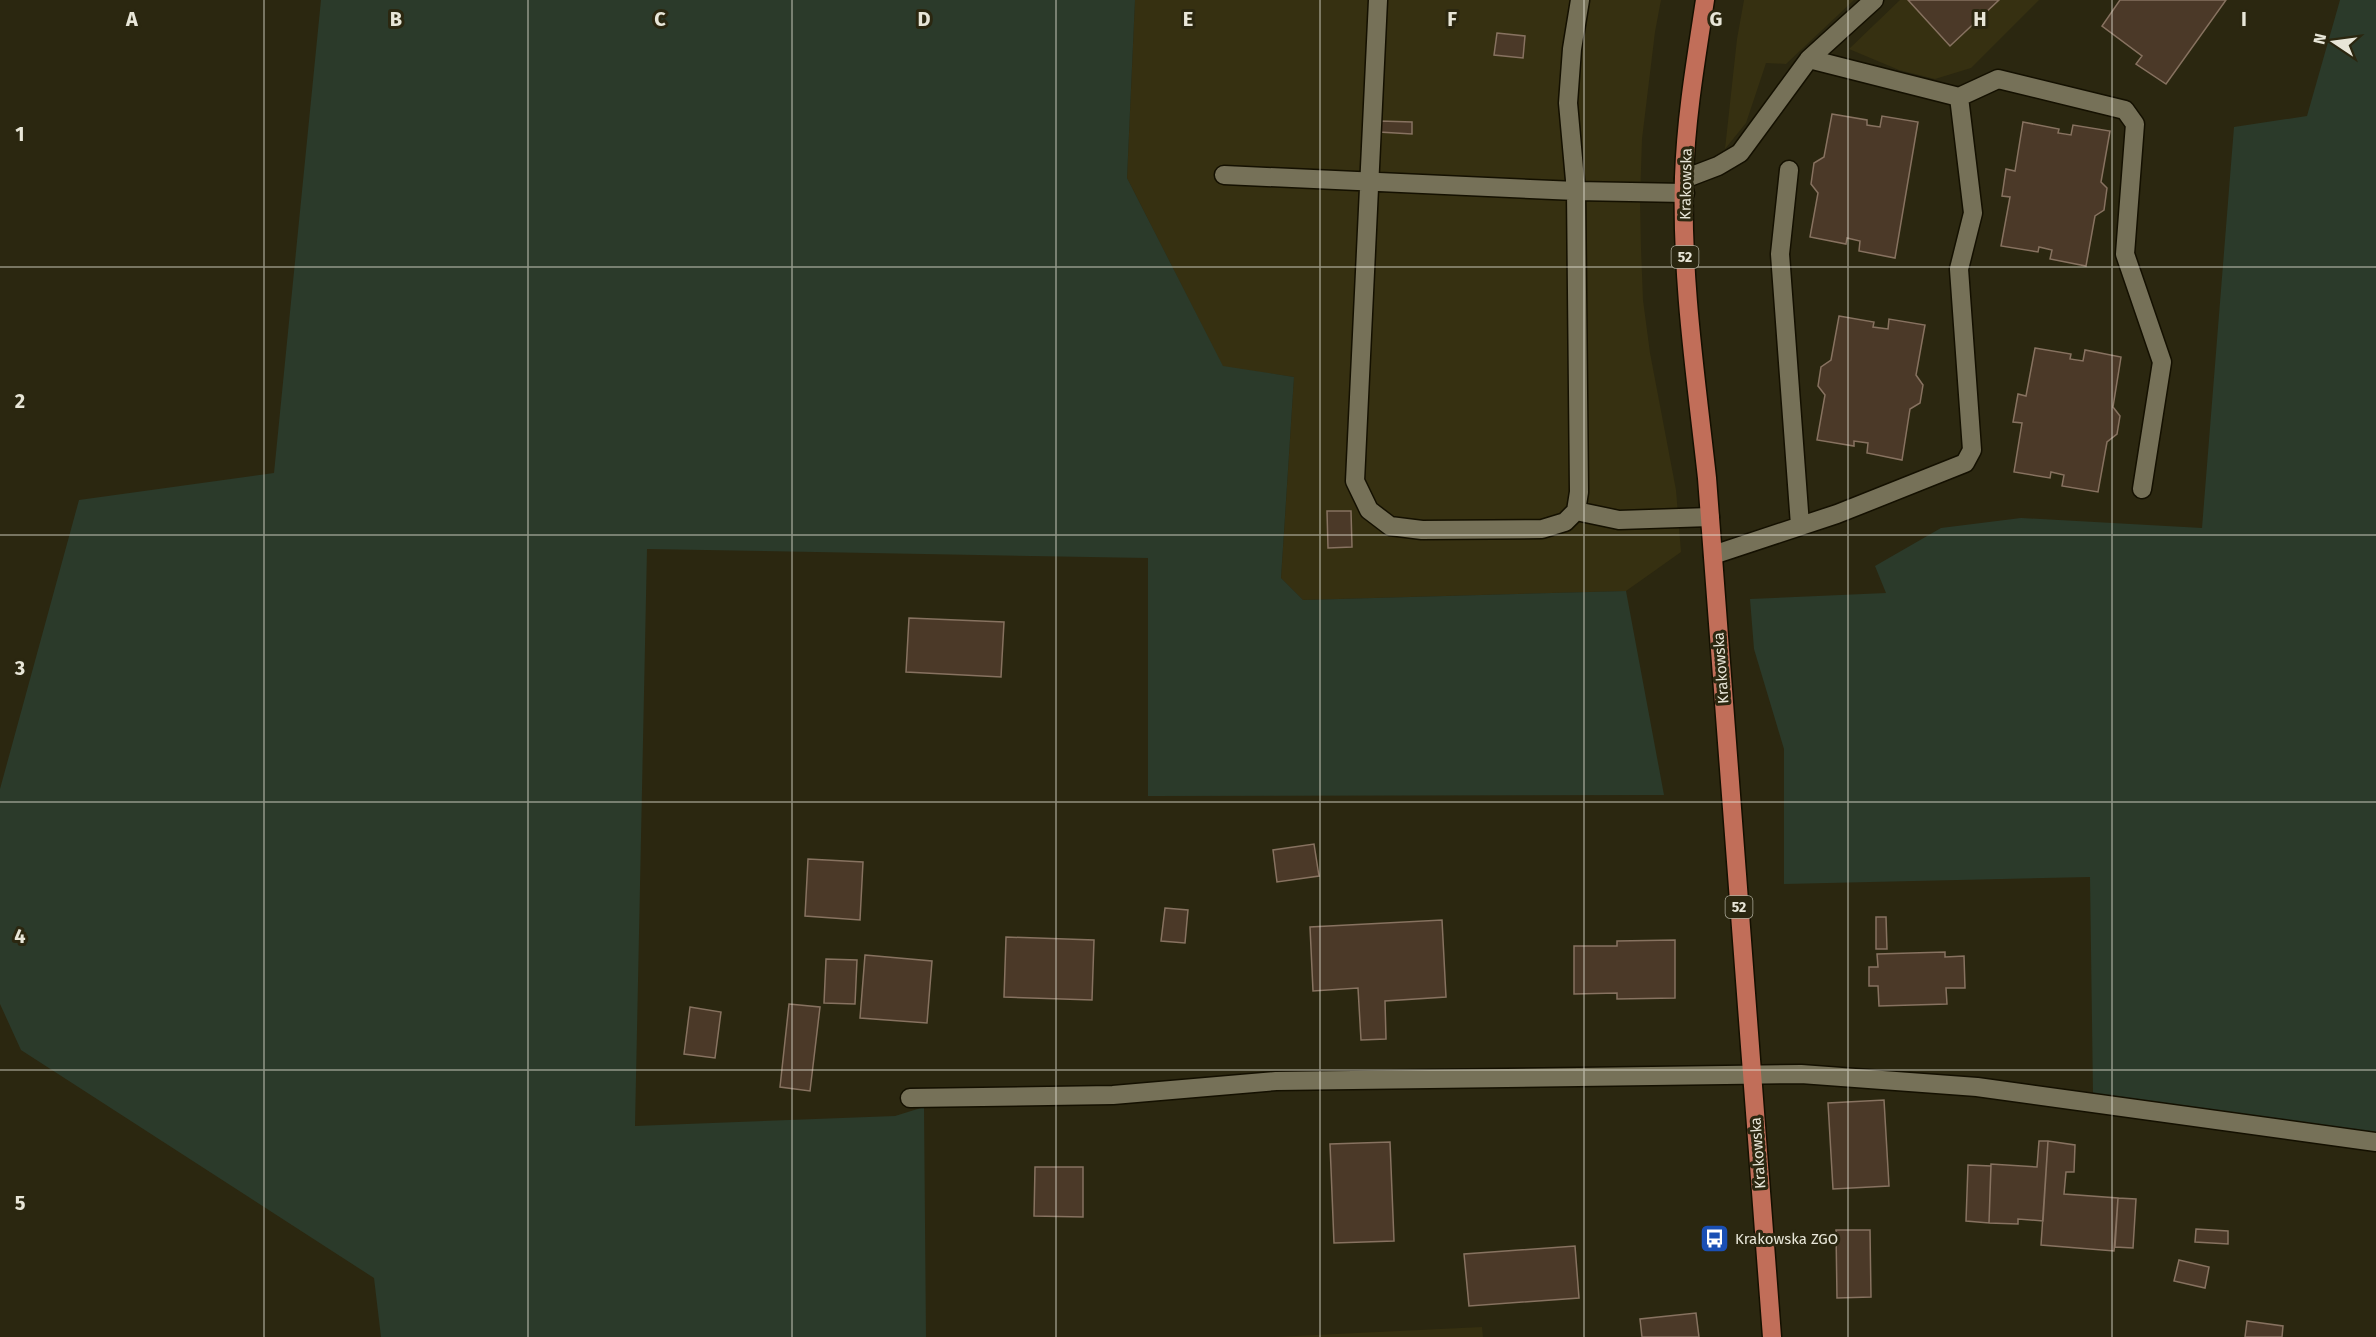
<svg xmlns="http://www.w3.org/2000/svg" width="2376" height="1337" viewBox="0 0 2376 1337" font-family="'Fira Sans',sans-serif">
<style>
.built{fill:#363011}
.green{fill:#2b3a2a}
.building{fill:#4b3928;stroke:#877260;stroke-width:1.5}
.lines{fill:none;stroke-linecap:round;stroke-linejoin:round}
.minor-casing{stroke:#141000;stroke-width:21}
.major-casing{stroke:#141000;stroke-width:21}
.minor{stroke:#767158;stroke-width:18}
.major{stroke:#c16e59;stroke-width:18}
.grid{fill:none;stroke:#e8e6d8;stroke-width:1.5;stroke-opacity:0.55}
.labels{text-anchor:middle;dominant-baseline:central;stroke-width:6;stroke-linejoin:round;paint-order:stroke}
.shield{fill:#2b2710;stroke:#afad9c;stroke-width:1.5}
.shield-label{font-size:14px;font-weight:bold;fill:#e8e6d8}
.street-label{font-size:15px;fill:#e8e6d8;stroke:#2b2710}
.poi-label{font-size:15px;fill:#e8e6d8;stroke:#2b2710;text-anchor:start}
.grid-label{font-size:20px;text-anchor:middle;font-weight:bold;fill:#e8e6d8;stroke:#2b2710;stroke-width:6;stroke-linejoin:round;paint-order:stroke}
</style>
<rect width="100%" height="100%" fill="#2b2710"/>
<path class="built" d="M1135,0H1661L1655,32L1642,139L1640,200L1641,248L1643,300L1650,353L1676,490L1681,552L1626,591L1303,600L1281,578L1294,377L1223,367L1127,178Z
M1744,0H1854L1786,64L1766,63L1746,123L1725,149L1737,39Z
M1900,0H2039L1971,68L1935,79L1899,70L1849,49Z
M1482,1327L1483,1337H1274Z"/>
<path class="green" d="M321,0H1135L1127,178L1223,366L1294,377L1281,578L1303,600L1626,591L1664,795L1148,796V558L647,549L635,1126L895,1116L924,1107L926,1337H381L374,1278L21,1050L0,1004V789L79,500L274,473Z
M2340,0H2376V1133L2093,1094L2090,877L1784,884V749L1754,649L1750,599L1886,593L1875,566L1941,528L2021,518L2202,528L2234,127L2307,116Z"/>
<path class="building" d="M1908,0H1999L1950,46Z
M2120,0H2226L2166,84L2136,64L2142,56L2102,26Z
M1497,33L1525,36L1523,58L1494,55Z
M1832,114L1867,120V125L1880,127L1882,116L1918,122L1895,258L1859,251L1860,241L1847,238L1846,244L1810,237L1818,193L1811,184L1814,163L1824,157Z
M1380,121L1412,122V134L1379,132Z
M2023,122L2059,129L2058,133L2071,135L2073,125L2110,131L2101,182L2107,188L2104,210L2095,216L2086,266L2050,259L2052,250L2039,247L2038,252L2001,246L2010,197L2002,196L2006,169L2015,171Z
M1839,316L1874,322L1873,327L1888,329L1889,319L1925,325L1916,375L1923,385L1920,403L1910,409L1902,460L1867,453L1868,443L1854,441V446L1817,440L1825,395L1818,386L1821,367L1831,360Z
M2035,348L2071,354L2070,359L2083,361L2085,350L2121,357L2113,407L2120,416L2117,434L2107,442L2098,492L2062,486L2064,475L2051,472L2050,478L2014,472L2022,423L2013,422L2018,394L2026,396Z
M1327,511H1351L1352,547L1328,548Z
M909,618L1004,622L1001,677L906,672Z
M1314,844L1319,876L1277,882L1273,850Z
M808,859L863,862L860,920L805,916Z
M1165,908L1188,910L1185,943L1161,941Z
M1876,917H1886L1887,949H1876Z
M1442,920L1446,997L1385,1001L1386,1039L1361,1040L1358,988L1313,991L1310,927Z
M1006,937L1094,940L1092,1000L1004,997Z
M1675,940V998L1617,999V993L1574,994V946H1617V941Z
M1945,952V957L1964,956L1965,988H1946L1947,1004L1879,1006L1878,986H1869V967H1878L1877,954Z
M865,955L932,961L927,1023L860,1018Z
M826,959L857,960L855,1004L824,1003Z
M789,1004L820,1007L810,1091L780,1087Z
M690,1007L721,1012L715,1058L684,1054Z
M1884,1100L1889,1186L1833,1189L1828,1103Z
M2039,1141H2048L2043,1221L2018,1219V1224L1989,1223L1991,1164L2037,1167Z
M2048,1141L2075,1145L2074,1172H2066L2064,1194L2118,1198L2114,1251L2041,1245Z
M1390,1142L1394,1241L1334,1243L1330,1144Z
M1968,1165L1991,1166L1989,1223L1966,1221Z
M1035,1167H1083V1217L1034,1216Z
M2118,1198L2136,1199L2133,1248L2115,1247Z
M2196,1229L2228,1231V1244L2195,1242Z
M1836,1230H1870L1871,1297L1837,1298Z
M1575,1246L1579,1298L1469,1306L1464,1254Z
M2179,1260L2209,1267L2205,1288L2174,1281Z
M1696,1313L1699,1337H1642L1640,1319Z
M2247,1321L2283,1326L2282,1337H2245Z"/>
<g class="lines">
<defs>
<path id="minor" d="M1378,0L1355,481L1369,510L1390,526L1422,530L1542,529L1565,522L1576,511L1579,492L1576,191L1568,103L1572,49L1580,0
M1809,59L1959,97L1998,79L2125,110L2135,124L2125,254L2162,362L2142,489
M1789,170L1780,254L1800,525
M1224,175L1576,191L1685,193
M1684,179L1718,166L1740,153L1809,59L1874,0
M1576,511L1619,520L1710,517
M1713,555L1837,514L1965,463L1972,450L1959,269L1973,213L1959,97
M910,1098L1113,1095L1276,1081L1801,1074L1977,1087L2376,1142"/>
<path id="major" d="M1705,0C1696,59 1686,117 1684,177C1681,278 1696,378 1707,478L1772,1337"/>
</defs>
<use href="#minor" class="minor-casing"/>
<use href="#major" class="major-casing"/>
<use href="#minor" class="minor"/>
<use href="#major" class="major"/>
</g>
<path class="grid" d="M264,0V1337M528,0V1337M792,0V1337M1056,0V1337M1320,0V1337M1584,0V1337M1848,0V1337M2112,0V1337M0,267H2376M0,535H2376M0,802H2376M0,1070H2376"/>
<defs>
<symbol id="bus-square" viewBox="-11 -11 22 22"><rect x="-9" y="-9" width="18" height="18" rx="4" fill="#1a4fb4" stroke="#2b2710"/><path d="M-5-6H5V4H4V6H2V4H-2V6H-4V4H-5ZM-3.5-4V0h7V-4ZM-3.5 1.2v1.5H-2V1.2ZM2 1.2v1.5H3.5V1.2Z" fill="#fff"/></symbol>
</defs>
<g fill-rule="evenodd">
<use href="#bus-square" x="1698" y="1222" width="33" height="33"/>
</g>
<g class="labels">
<g class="shield">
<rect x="1671.5" y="246" width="27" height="22" rx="4.5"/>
<rect x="1725.5" y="896" width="27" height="22" rx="4.5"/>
</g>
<g class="shield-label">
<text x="1685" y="257">52</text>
<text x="1739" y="907">52</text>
</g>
<g class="street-label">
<text transform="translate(1686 184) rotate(-89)">Krakowska</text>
<text transform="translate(1721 668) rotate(-94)">Krakowska</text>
<text transform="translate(1758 1153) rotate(-94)">Krakowska</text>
</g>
<g class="poi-label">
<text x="1735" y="1239">Krakowska ZGO</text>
</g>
</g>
<g class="grid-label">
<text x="132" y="26">A</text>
<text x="396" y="26">B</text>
<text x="660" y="26">C</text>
<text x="924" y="26">D</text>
<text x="1188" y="26">E</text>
<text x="1452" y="26">F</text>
<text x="1716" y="26">G</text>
<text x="1980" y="26">H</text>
<text x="2244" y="26">I</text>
<text x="20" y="141">1</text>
<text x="20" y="408">2</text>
<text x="20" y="675">3</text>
<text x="20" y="943">4</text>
<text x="20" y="1210">5</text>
</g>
<g transform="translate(2334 42) rotate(283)" stroke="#2b2710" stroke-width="4.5" paint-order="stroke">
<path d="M0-4.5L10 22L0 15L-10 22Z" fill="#e8e6d8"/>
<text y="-9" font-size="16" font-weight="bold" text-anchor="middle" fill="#e8e6d8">N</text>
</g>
</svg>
